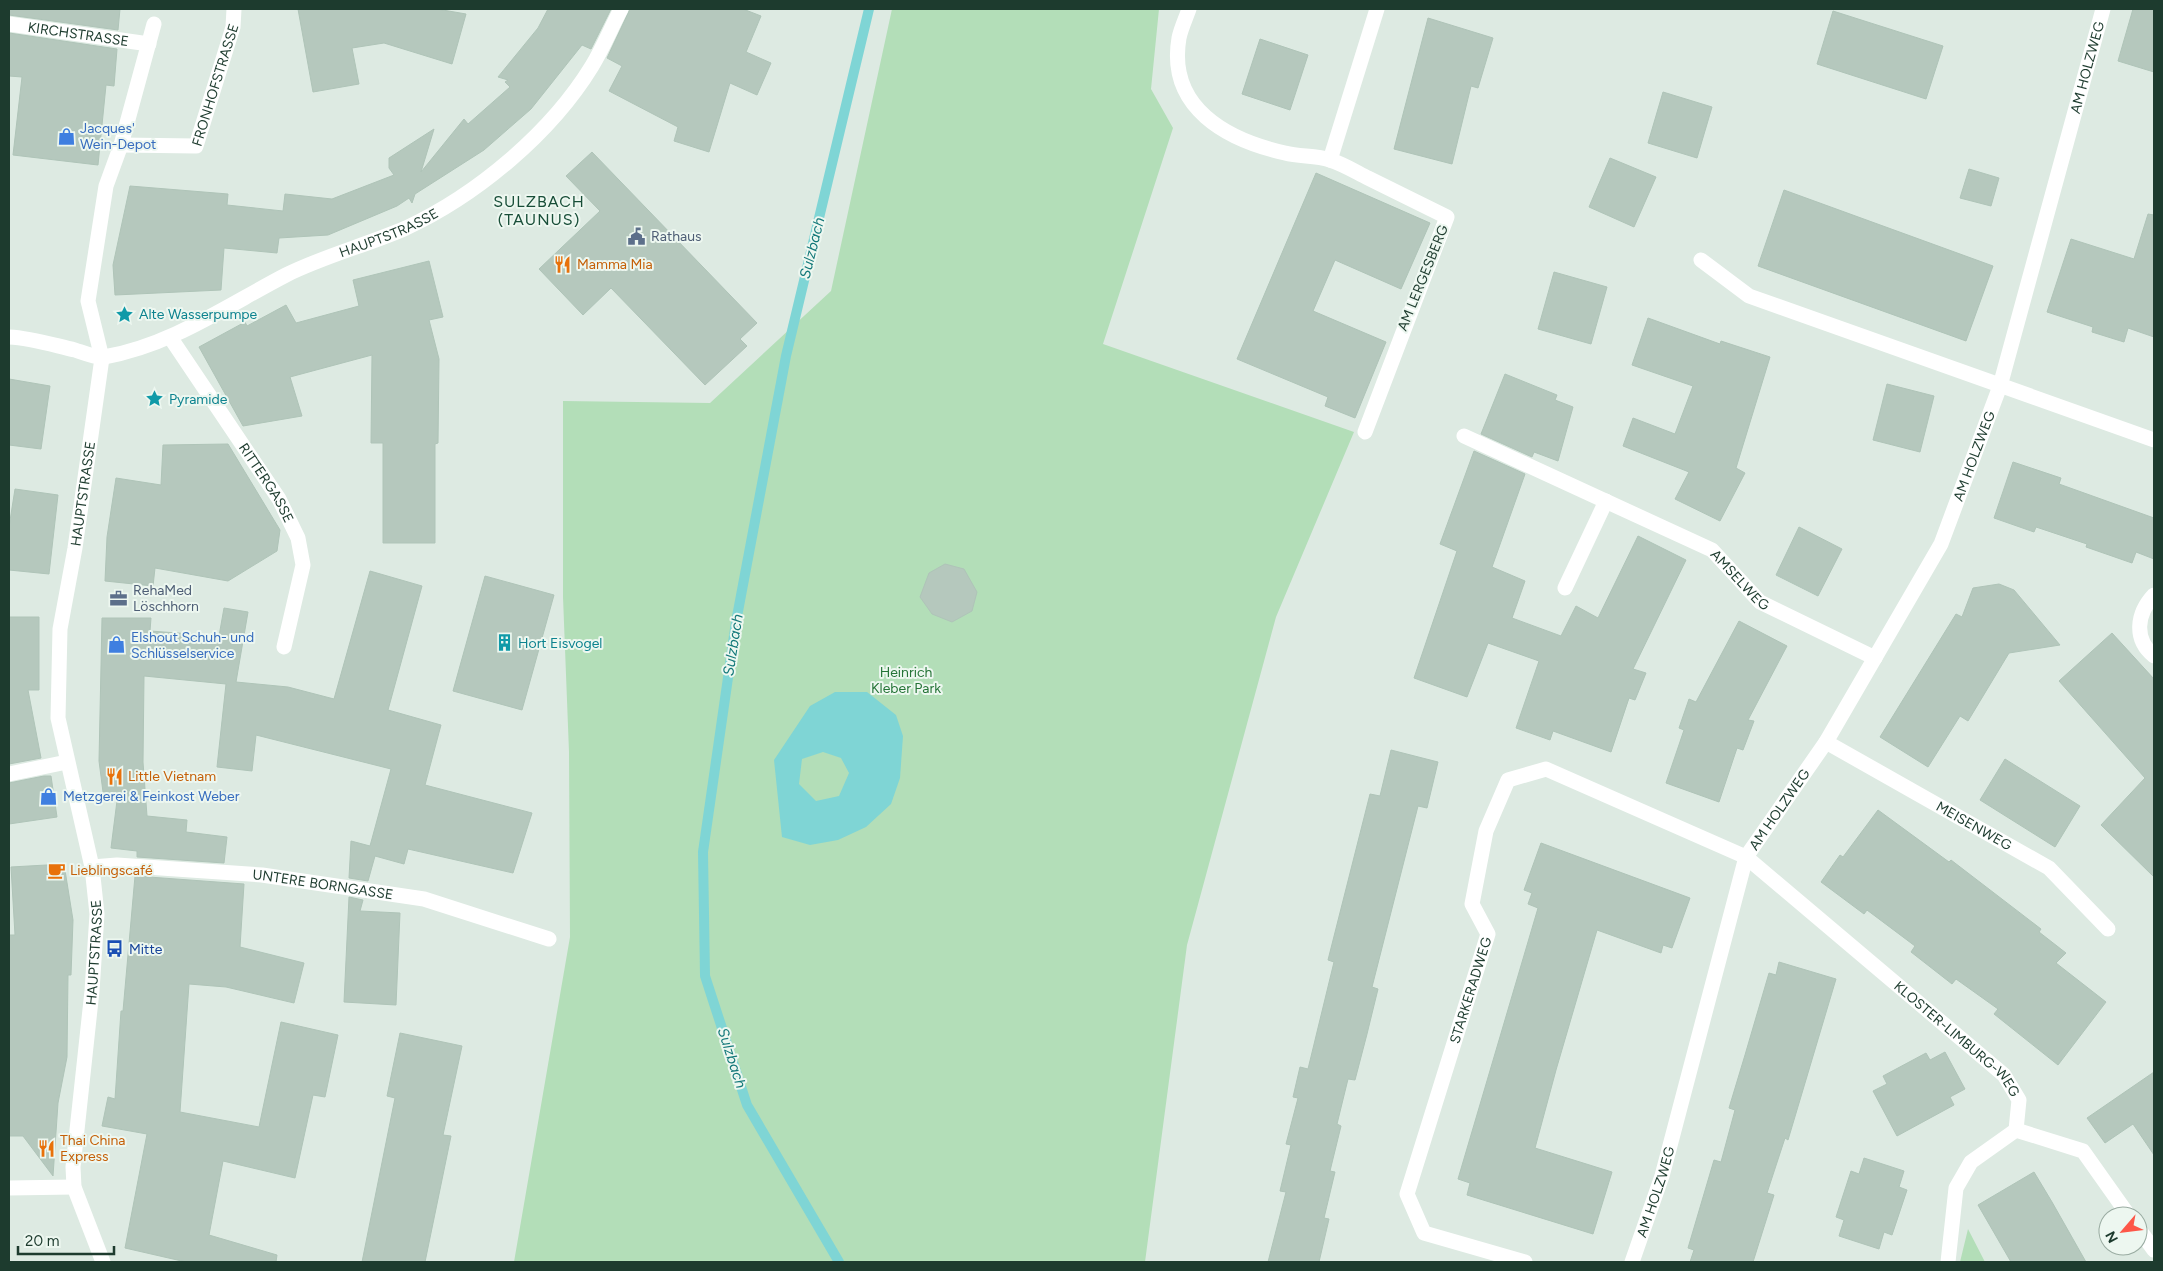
<svg xmlns="http://www.w3.org/2000/svg" width="2163" height="1271" viewBox="0 0 2163 1271" font-family="Figtree,sans-serif">
<style>
.green{fill:#b3deb8}
.water{fill:#7fd5d5;fill-rule:evenodd}
.lines{fill:none;stroke-linecap:round;stroke-linejoin:round}
.stream{stroke:#7fd5d5;stroke-width:10}
.building{fill:#b5c8bd;stroke:#afc4b8}
.minor{stroke:#fff;stroke-width:15}
.labels{text-anchor:middle;dominant-baseline:central;stroke-width:4;stroke-linejoin:round;paint-order:stroke}
.street-label{font-size:14px;fill:#1d3b2e;stroke:#edf7f0}
.shop-label{font-size:14px;fill:#366cbe;stroke:#edf7f0;text-anchor:start}
.service-label{font-size:14px;fill:#4e5e75;stroke:#edf7f0;text-anchor:start}
.food-label{font-size:14px;fill:#c56008;stroke:#edf7f0;text-anchor:start}
.culture-label{font-size:14px;fill:#0d838f;stroke:#edf7f0;text-anchor:start}
.park-label{font-size:14px;fill:#257437;stroke:#edf7f0}
.transit-label{font-size:14px;fill:#164399;stroke:#edf7f0;text-anchor:start}
.water-label{font-size:15px;font-style:italic;fill:#14797a;stroke:#edf7f0}
.quarter-label{font-size:16px;letter-spacing:1px;fill:#184e38;stroke:#edf7f0}
</style>
<rect width="100%" height="100%" fill="#ddeae2"/>
<path class="green" d="M892,9H1159L1151,89L1173,128L1103,344L1354,432L1276,617L1187,945L1145,1262H514L570,937L569,752L563,597V401L710,403L831,291Z
M1968,1229L1985,1262H1960Z"/>
<path class="water" d="M835,692H867L896,715L903,736L900,778L891,804L866,827L838,840L810,845L782,837L774,760L810,706ZM823,752L841,758L849,773L839,796L816,801L799,784L802,759Z"/>
<g class="lines">
<path class="stream" d="M839,1262L747,1105L705,976L703,852L736,622L786,356L869,9"/>
</g>
<path class="building" d="M9,9H120L118,30L9,15Z
M298,9H437L466,14L452,64L384,43L352,48L359,84L313,92Z
M548,9H611L591,49L582,45L531,109L484,150L415,194L412,203L409,198L397,206L328,235L279,238L277,253L224,248L221,290L115,295L113,265L130,186L228,194L227,205L283,211L285,194L332,199L394,175L389,168V158L434,129L421,172L464,119L468,124L510,87L505,82L508,80L498,77L538,28Z
M630,9H743L761,16L746,52L771,63L757,95L730,83L709,152L674,141L678,127L609,91L622,66L607,58Z
M2133,9H2154V72L2118,61Z
M1833,11L1943,46L1926,99L1817,64Z
M1428,18L1493,38L1478,88L1471,86L1452,164L1394,149Z
M9,33L117,49L114,86L106,85L98,165L13,155L22,77L9,76Z
M1260,39L1308,55L1290,110L1242,94Z
M1663,92L1712,107L1697,158L1648,143Z
M592,152L757,323L740,339L747,346L705,385L611,288L583,315L539,269L600,211L566,176Z
M1610,158L1656,177L1634,227L1589,207Z
M1969,169L1999,178L1991,206L1960,198Z
M1316,173L1430,223L1401,289L1335,260L1313,311L1386,342L1355,418L1325,406L1328,397L1237,359Z
M1784,190L1993,266L1966,341L1758,266Z
M2148,214L2154,215V337L2128,328L2124,342L2092,332L2093,327L2047,312L2071,239L2134,259Z
M429,261L443,317L429,320L439,359L438,443L435,444V543H383V443H371L372,355L290,377L302,416L243,426L199,347L245,322L247,326L286,305L296,323L359,306L353,280Z
M1554,272L1607,287L1591,344L1538,329Z
M1648,318L1720,344L1721,341L1770,357L1736,468L1745,473L1720,521L1675,499L1689,472L1623,446L1633,418L1675,434L1693,386L1632,365Z
M1505,374L1557,395L1555,400L1573,407L1558,461L1534,452L1532,457L1481,434Z
M9,379L50,386L41,449L9,445Z
M1887,384L1934,396L1920,452L1873,440Z
M228,444L280,530L277,551L228,581L155,568L153,586L105,581L107,537L116,478L161,485L163,445Z
M1474,451L1525,474L1492,567L1525,581L1512,618L1561,636L1576,606L1598,618L1638,536L1686,560L1633,669L1646,673L1635,700L1629,698L1611,752L1553,731L1550,740L1516,728L1539,661L1488,643L1467,697L1414,678L1457,551L1440,544Z
M2013,462L2061,478L2059,484L2154,518V559L2136,552L2132,563L2086,547L2087,544L2036,527L2034,532L1994,518Z
M15,489L58,495L49,574L9,570V527Z
M1799,527L1842,549L1818,596L1776,575Z
M945,564L964,569L977,592L972,611L952,622L932,614L920,597L929,573Z
M370,571L422,586L388,710L441,725L425,785L532,813L513,873L408,849L404,864L375,856L368,881L349,878L351,841L370,846L391,769L256,735L252,771L217,767L226,684L144,676L143,762L147,816L187,820L186,832L227,837L224,863L137,857V851L111,848L118,793L103,792L99,761L102,618H151L150,631L219,636L224,608L248,612L236,682L288,687L334,699Z
M485,576L554,595L522,710L453,691Z
M1999,584L2014,590L2060,645L2009,653L1968,721L1960,716L1928,767L1880,737L1956,614L1962,617L1973,588Z
M9,617H39V690H28L41,758L9,764Z
M1739,621L1787,646L1748,720L1754,721L1743,750L1737,748L1719,802L1666,783L1684,730L1679,728L1689,699L1696,702Z
M2112,633L2154,679V877L2101,825L2145,778L2059,681Z
M1391,750L1438,762L1427,808L1418,806L1372,987L1378,989L1367,1034L1355,1080L1348,1079L1337,1124L1341,1126L1330,1171L1335,1172L1324,1218L1329,1219L1319,1262H1268L1286,1192L1280,1191L1291,1145L1286,1144L1298,1098L1293,1097L1300,1067L1308,1069L1334,962L1328,960L1370,794L1380,796Z
M2005,759L2080,806L2055,847L1980,800Z
M44,776H51L57,817L9,824V783Z
M1878,810L1949,862L1951,860L2041,929L2039,932L2066,953L2056,963L2106,1002L2058,1065L1994,1014L1998,1009L1956,979L1952,984L1911,952L1915,946L1867,910L1864,914L1821,882L1840,855L1843,857Z
M1541,843L1690,898L1672,948L1663,945L1661,953L1597,930L1556,1070L1535,1148L1612,1172L1593,1234L1467,1195L1470,1183L1458,1179L1538,908L1528,904L1532,893L1524,890Z
M64,864L73,920L71,975H68L67,1057L58,1103L53,1176L23,1136H9V935H15L11,867Z
M135,876L244,884L240,947L304,963L294,1003L226,987L189,984L180,1112L259,1127L281,1022L338,1035L325,1097L313,1095L295,1178L223,1161L209,1235L277,1255L276,1262H186L125,1248L147,1134L102,1126L108,1097L115,1099L121,1011H123Z
M349,897L363,900L360,911L400,913L396,1005L344,1002Z
M1779,962L1836,979L1788,1140L1785,1138L1767,1193L1774,1195L1753,1262H1690L1694,1250L1688,1248L1714,1160L1721,1162L1735,1110L1729,1108L1745,1055L1769,973L1776,975Z
M400,1033L462,1046L443,1135L451,1136L425,1262H362L395,1098L387,1096Z
M1945,1052L1965,1089L1950,1097L1954,1105L1897,1136L1873,1091L1887,1084L1883,1076L1926,1053L1930,1060Z
M2154,1072V1155L2133,1124L2105,1143L2087,1118Z
M1864,1158L1904,1171L1899,1187L1907,1190L1892,1235L1884,1232L1879,1249L1839,1236L1844,1220L1836,1217L1851,1171L1859,1174Z
M2034,1172L2052,1202L2086,1262H2011L1978,1205Z"/>
<g class="lines">
<g class="minor">
<path d="M1189,9C1186,18 1181,28 1179,38C1167,108 1227,140 1285,153C1300,157 1316,155 1330,160C1343,164 1356,172 1368,178C1394,191 1421,204 1447,217L1365,432"/>
<path id="s1" d="M9,24L149,44"/>
<path id="s2" d="M121,145L196,146L233,27L234,9"/>
<path d="M1330,160L1377,9"/>
<path d="M1701,260L1749,296L2154,440"/>
<path id="s3" d="M9,337C32,338 53,345 75,350C84,353 96,358 104,357C170,346 228,305 286,275C324,256 367,245 406,228C477,195 551,133 592,66C603,48 611,28 621,9"/>
<path id="s4" d="M170,337L279,499L298,538L303,565L284,647"/>
<path id="s5" d="M1464,436L1712,550L1760,602L1875,658"/>
<path d="M1565,588L1606,501"/>
<path d="M2154,595C2137,613 2133,639 2154,656"/>
<path id="s6" d="M1826,742L2049,868L2108,929"/>
<path d="M9,774L67,762"/>
<path id="s7" d="M92,867L117,865L262,875L424,899L549,939"/>
<path d="M2016,1130L2083,1151L2129,1216"/>
<path d="M9,1188L74,1187"/>
<path d="M2138,1228L2154,1250"/>
<path id="s8" d="M103,1262L74,1187L73,1167L92,991L97,914L92,867L58,718L60,629L75,548L102,358L88,301L106,186L121,145L154,24"/>
<path id="s9" d="M1525,1262L1424,1233L1407,1194L1488,934L1472,904L1486,831L1508,780L1546,769L1746,857L2004,1075L2019,1100L2016,1130L1971,1162L1956,1188L1948,1262"/>
<path id="s10" d="M1632,1262L1662,1176L1746,857L1826,742L1941,544L2000,386L2103,9"/>
</g>
</g>
<defs>
<symbol id="shop-bare" viewBox="-9 -9 18 18"><path d="M-5-2.5h2.3a2.7 3.5 0 0 1 5.4 0H5L5.5 6h-11ZM-1.5-2.5h3a1.5 2.3 0 0 0-3 0Z" fill="#3f7fe0" stroke="#edf7f0" stroke-width="2.5" paint-order="stroke"/></symbol>
<symbol id="civic-bare" viewBox="-9 -9 18 18"><path d="M-.6-6.5H3V-4.5H.6V-3L4-1V1h2V6H-6V1h2V-1L-.6-3ZM-1.2 2.5V6h2.4V2.5Z" fill="#5c6f8a" stroke="#edf7f0" stroke-width="2.5" paint-order="stroke"/></symbol>
<symbol id="restaurant-bare" viewBox="-9 -9 18 18"><path d="M-5-6h1v4h1v-4h1v4h1v-4h1v5L-1.5 .5V6h-2V.5L-5-1ZM5-6V6H3V1.5H1.5Q1.5-4 5-6Z" fill="#e8710a" stroke="#edf7f0" stroke-width="2.5" paint-order="stroke"/></symbol>
<symbol id="sight-bare" viewBox="-9 -9 18 18"><path d="M0-6L1.8-2.2L6-1.7L2.9 1.2L3.7 5.4L0 3.3L-3.7 5.4L-2.9 1.2L-6-1.7L-1.8-2.2Z" fill="#0f9aa8" stroke="#edf7f0" stroke-width="2.5" paint-order="stroke"/></symbol>
<symbol id="office-bare" viewBox="-9 -9 18 18"><path d="M-6-3h4V-5.5h4V-3h4V5H-6ZM-1-4.5V-3h2v-1.5ZM-6 0V1H6V0Z" fill="#5c6f8a" stroke="#edf7f0" stroke-width="2.5" paint-order="stroke"/></symbol>
<symbol id="building-bare" viewBox="-9 -9 18 18"><path d="M-4-6H4V6H1V3H-1V6H-4ZM-2.5-4.3h1.7v1.8h-1.7ZM.8-4.3h1.7v1.8H.8ZM-2.5-1h1.7V.8h-1.7ZM.8-1h1.7V.8H.8Z" fill="#0f9aa8" stroke="#edf7f0" stroke-width="2.5" paint-order="stroke"/></symbol>
<symbol id="cafe-bare" viewBox="-9 -9 18 18"><path d="M-5.5-4.5H6V0H3Q3 3.5 0 3.5H-2.5Q-5.5 3.5-5.5 0ZM3-3.2v2h1.7v-2ZM-6 4.5H4V6H-6Z" fill="#e8710a" stroke="#edf7f0" stroke-width="2.5" paint-order="stroke"/></symbol>
<symbol id="bus-bare" viewBox="-9 -9 18 18"><path d="M-5-6H5V4H4V6H2V4H-2V6H-4V4H-5ZM-3.5-4V0h7V-4ZM-3.5 1.2v1.5H-2V1.2ZM2 1.2v1.5H3.5V1.2Z" fill="#1a4fb4" stroke="#edf7f0" stroke-width="2.5" paint-order="stroke"/></symbol>
</defs>
<g fill-rule="evenodd">
<use href="#shop-bare" x="54" y="124" width="25" height="25"/>
<use href="#civic-bare" x="624" y="224" width="25" height="25"/>
<use href="#restaurant-bare" x="550" y="252" width="25" height="25"/>
<use href="#sight-bare" x="112" y="302" width="25" height="25"/>
<use href="#sight-bare" x="142" y="386" width="25" height="25"/>
<use href="#office-bare" x="106" y="586" width="25" height="25"/>
<use href="#building-bare" x="492" y="630" width="25" height="25"/>
<use href="#shop-bare" x="104" y="632" width="25" height="25"/>
<use href="#restaurant-bare" x="102" y="764" width="25" height="25"/>
<use href="#shop-bare" x="36" y="784" width="25" height="25"/>
<use href="#cafe-bare" x="44" y="858" width="25" height="25"/>
<use href="#bus-bare" x="102" y="936" width="25" height="25"/>
<use href="#restaurant-bare" x="34" y="1136" width="25" height="25"/>
</g>
<g class="labels">
<g class="street-label">
<text stroke="none"><textPath href="#s1" startOffset="70">KIRCHSTRASSE</textPath></text>
<text stroke="none"><textPath href="#s10" startOffset="1289">AM HOLZWEG</textPath></text>
<text stroke="none"><textPath href="#s2" startOffset="139">FRONHOFSTRASSE</textPath></text>
<text stroke="none"><textPath href="#s3" startOffset="409">HAUPTSTRASSE</textPath></text>
<text transform="translate(1423 278) rotate(-68)">AM LERGESBERG</text>
<text stroke="none"><textPath href="#s10" startOffset="884">AM HOLZWEG</textPath></text>
<text stroke="none"><textPath href="#s4" startOffset="175">RITTERGASSE</textPath></text>
<text stroke="none"><textPath href="#s8" startOffset="781">HAUPTSTRASSE</textPath></text>
<text stroke="none"><textPath href="#s5" startOffset="314">AMSELWEG</textPath></text>
<text stroke="none"><textPath href="#s10" startOffset="479">AM HOLZWEG</textPath></text>
<text stroke="none"><textPath href="#s6" startOffset="170">MEISENWEG</textPath></text>
<text stroke="none"><textPath href="#s7" startOffset="232">UNTERE BORNGASSE</textPath></text>
<text stroke="none"><textPath href="#s8" startOffset="316">HAUPTSTRASSE</textPath></text>
<text stroke="none"><textPath href="#s9" startOffset="361">STARKERADWEG</textPath></text>
<text stroke="none"><textPath href="#s9" startOffset="1121">KLOSTER-LIMBURG-WEG</textPath></text>
<text stroke="none"><textPath href="#s10" startOffset="74">AM HOLZWEG</textPath></text>
</g>
<g class="shop-label">
<text x="80" y="128">Jacques'<tspan x="80" dy="16">Wein-Depot</tspan></text>
<text x="131" y="637">Elshout Schuh- und<tspan x="131" dy="16">Schlüsselservice</tspan></text>
<text x="63" y="796">Metzgerei &amp; Feinkost Weber</text>
</g>
<g class="service-label">
<text x="651" y="236">Rathaus</text>
<text x="133" y="590">RehaMed<tspan x="133" dy="16">Löschhorn</tspan></text>
</g>
<g class="food-label">
<text x="577" y="264">Mamma Mia</text>
<text x="128" y="776">Little Vietnam</text>
<text x="70" y="870">Lieblingscafé</text>
<text x="60" y="1140">Thai China<tspan x="60" dy="16">Express</tspan></text>
</g>
<g class="culture-label">
<text x="139" y="314">Alte Wasserpumpe</text>
<text x="169" y="399">Pyramide</text>
<text x="518" y="643">Hort Eisvogel</text>
</g>
<g class="park-label">
<text x="906" y="672">Heinrich<tspan x="906" dy="16">Kleber Park</tspan></text>
</g>
<g class="transit-label">
<text x="129" y="949">Mitte</text>
</g>
<g class="water-label">
<text transform="translate(812 248) rotate(-76)">Sulzbach</text>
<text transform="translate(733 645) rotate(-81)">Sulzbach</text>
<text transform="translate(732 1058) rotate(72)">Sulzbach</text>
</g>
<g class="quarter-label">
<text x="539" y="201">SULZBACH<tspan x="539" dy="18">(TAUNUS)</tspan></text>
</g>
</g>
<rect width="2163" height="1271" fill="none" stroke="#1d3b2e" stroke-width="20"/>
<g transform="translate(2123 1231) rotate(242)"><circle r="24" fill="#edf7f0" stroke="#9aaca2"/>
<path d="M0-4L9 19L0 12L-9 19Z" fill="#fd5748"/>
<text y="-8" font-size="14" font-weight="bold" text-anchor="middle" fill="#1d3b2e">N</text>
</g>
<path d="M18 1246v8h96v-8" fill="none" stroke="#1d3b2e" stroke-width="2.5"/>
<text x="25" y="1246" font-size="15" fill="#1d3b2e" stroke="#edf7f0" stroke-width="4" paint-order="stroke">20 m</text>
</svg>
